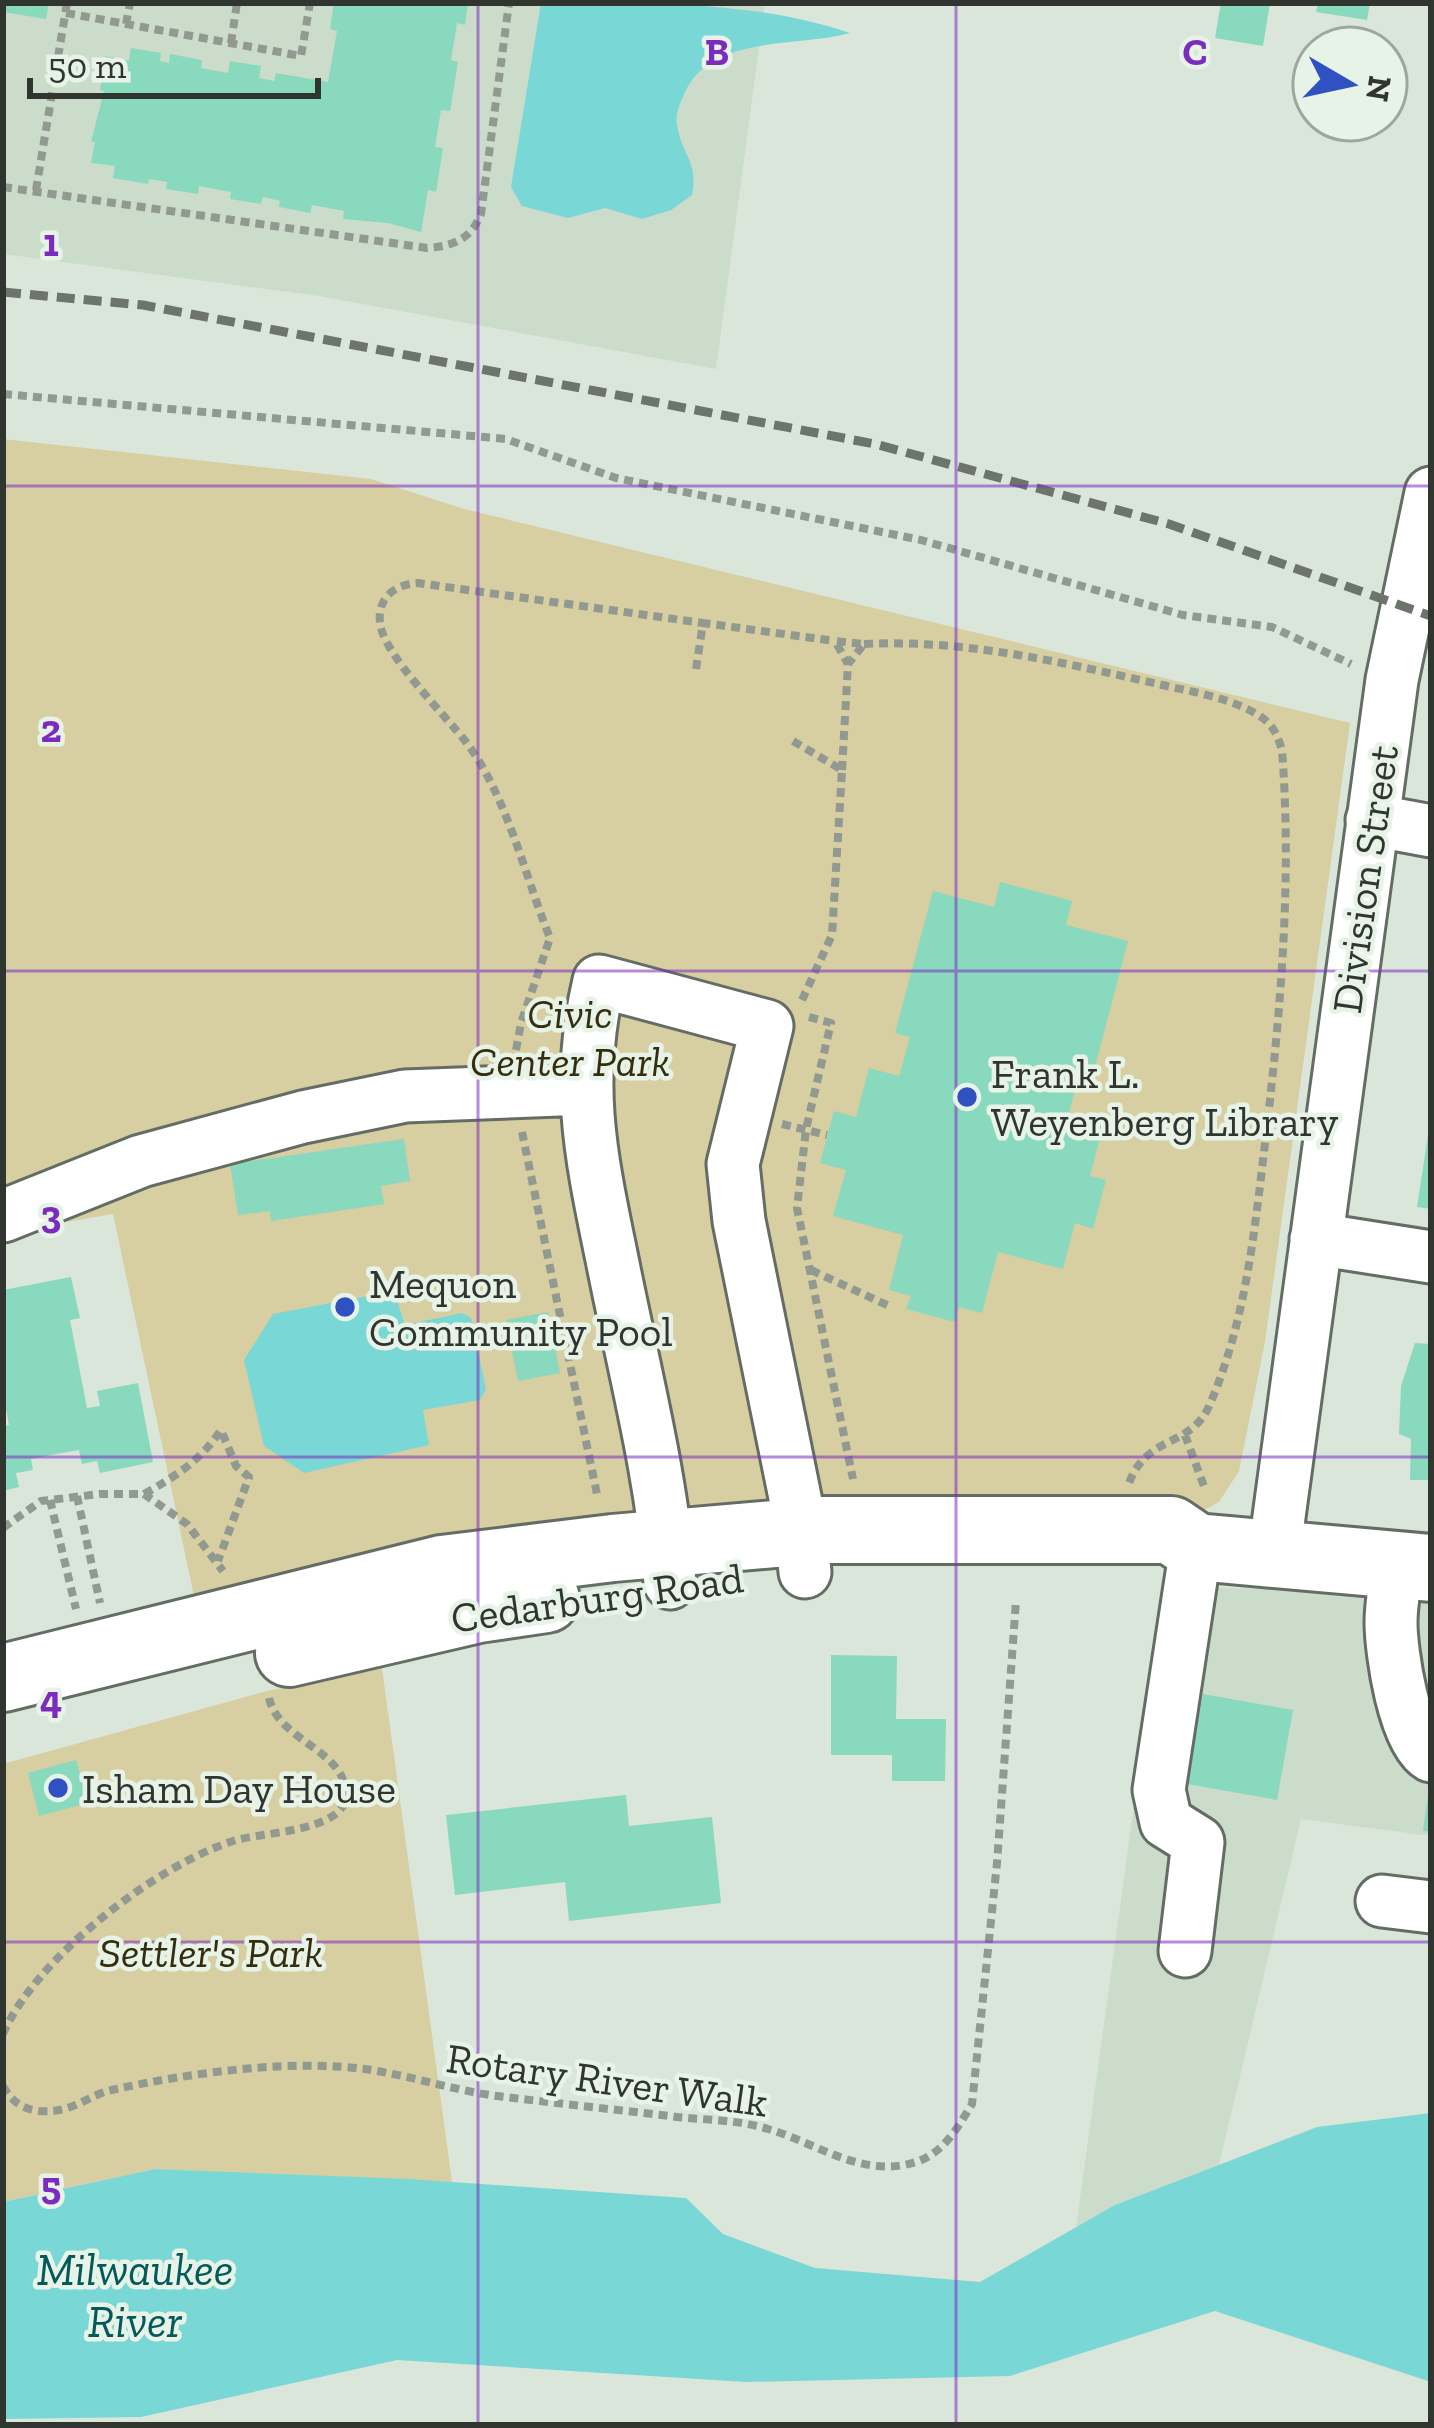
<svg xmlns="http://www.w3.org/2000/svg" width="1434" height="2428" viewBox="0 0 1434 2428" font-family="'Zilla Slab',serif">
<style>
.built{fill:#cbdccb}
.green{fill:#d7cea2}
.water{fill:#79d7d5}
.building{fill:#88d9bd}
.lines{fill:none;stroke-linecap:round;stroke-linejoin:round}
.minor-casing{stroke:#646d64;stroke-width:57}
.major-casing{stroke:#646d64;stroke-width:72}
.path{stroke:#919991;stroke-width:8;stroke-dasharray:9 6;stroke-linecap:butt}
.minor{stroke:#fff;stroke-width:51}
.major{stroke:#fff;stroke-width:66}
.rail{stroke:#6c746c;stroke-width:9;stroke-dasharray:18 9;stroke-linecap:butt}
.grid{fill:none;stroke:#7b2cbf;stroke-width:3;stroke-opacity:0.55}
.poi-dot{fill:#3051c1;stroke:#e8f3e8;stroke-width:4.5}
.labels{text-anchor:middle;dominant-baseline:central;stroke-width:9;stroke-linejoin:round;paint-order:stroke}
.street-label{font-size:42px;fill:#303530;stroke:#e8f3e8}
.park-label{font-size:42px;font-style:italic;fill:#342e0f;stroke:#e8f3e8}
.poi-label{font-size:42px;fill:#303530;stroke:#e8f3e8;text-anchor:start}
.water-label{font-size:45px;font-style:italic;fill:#035a5a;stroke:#e8f3e8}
.grid-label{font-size:39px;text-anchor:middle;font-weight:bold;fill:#7b2cbf;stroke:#e8f3e8;stroke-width:9;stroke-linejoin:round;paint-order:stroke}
</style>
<rect width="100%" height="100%" fill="#dbe6db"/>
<path class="built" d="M3,3H765L716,369L319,296L3,254Z
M1164,1586L1296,1590L1431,1603V1836L1301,1819L1219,2165L1115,2205L1076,2228Z"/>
<path class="green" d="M3,439L371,479L464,509L1350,723L1265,1342L1239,1471L1219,1502L1191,1517L835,1508L822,1497L547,1527L194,1596L113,1214L3,1233Z
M382,1668L452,2182L155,2169L3,2202V1764L267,1691Z"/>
<path class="water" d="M541,3C643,3 755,0 850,33C797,48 707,33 683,97C679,105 675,116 677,124C681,155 699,161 692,195L671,210L642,219L605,208L568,218L522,206L511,187Z
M394,1291L405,1325L462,1313L471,1318L486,1389L480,1400L423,1410L429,1445L304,1473L264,1446L244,1360L273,1314Z
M1431,2113V2382L1215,2311L1010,2376L746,2382L397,2360L141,2417L3,2419V2202L155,2169L409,2179L686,2198L723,2234L815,2268L980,2282L1115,2205L1317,2127Z"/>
<path class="building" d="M3,3H49L46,19L3,12Z
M334,3H468L465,25L457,23L451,60L458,62L450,111L441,110L435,147L443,148L436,192L428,190L421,232L388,223L343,219L344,211L312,205L310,213L279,207L280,201L263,197L261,204L230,199L231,192L199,186L198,194L166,189L167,182L149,179L148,184L113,178L115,166L91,163L95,142H91L104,91L100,90L105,56L129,61L131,48L161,53L160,61L169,63L170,54L202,60L201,68L228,73L230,61L261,66L259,78L274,81L276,73L328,82L337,31L330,29Z
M1221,3H1270L1263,46L1215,38Z
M1318,3H1370L1367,20L1316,12Z
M1000,882L1072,901L1066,925L1128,941L1091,1082L1078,1078L1068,1117L1103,1126L1090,1176L1106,1180L1093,1229L1075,1223L1063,1269L998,1252L982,1313L959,1307L955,1322L906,1309L911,1296L889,1290L903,1235L833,1216L846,1170L820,1163L834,1111L856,1117L869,1068L899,1076L910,1037L895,1033L933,891L994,907Z
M1428,1135L1431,1136V1209L1417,1207Z
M404,1139L410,1181L381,1186L384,1204L271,1221L270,1211L238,1215L230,1164Z
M71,1277L80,1318L70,1320L87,1408L100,1406L97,1391L138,1383L153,1462L100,1473L97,1461L82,1464L79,1450L56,1454L31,1459L33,1470L16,1473L19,1487L3,1491V1426L9,1425L3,1393V1290Z
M548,1312L560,1373L518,1381L506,1320Z
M1415,1343L1431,1344V1480H1410L1411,1439L1399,1434L1401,1386Z
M831,1655L897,1656L896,1719H946L945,1781H892V1755H831Z
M1203,1694L1293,1710L1277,1800L1187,1784Z
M76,1760L88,1803L39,1816L28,1773Z
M626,1795L629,1826L712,1817L721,1903L569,1921L565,1882L455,1895L446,1815Z
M1428,1796H1431V1832L1423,1831Z"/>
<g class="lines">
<defs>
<path id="minor" d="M1372,820L1431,831
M3,1216L141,1161L303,1117L405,1096L585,1089
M1316,1239L1431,1257
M1274,1554L1392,680L1431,493
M1397,1565C1395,1584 1391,1604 1391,1622C1391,1652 1404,1741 1431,1756
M670,1583C662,1476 634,1370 613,1264C592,1161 574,1087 599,981L767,1026L733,1164L739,1221L800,1522L805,1572
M1382,1901L1431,1907
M1185,1951L1198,1842L1166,1822L1159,1790L1196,1547"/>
<path id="major" d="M289,1653L478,1609L546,1599
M3,1678L442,1569L613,1548L820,1530H1171L1196,1547L1431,1568"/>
</defs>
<use href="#minor" class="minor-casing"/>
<use href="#major" class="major-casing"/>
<path class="path" d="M66,13L301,56L310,3
M126,24L130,3
M231,43L237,3
M3,187L427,248C454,246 471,239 481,214L509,3
M36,190L67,3
M3,394L506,439L616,478L921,540L1183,615L1272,627L1351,664
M864,644C964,639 1060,662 1158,684C1191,692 1236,698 1264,719C1274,727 1278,737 1282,750C1292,878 1281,1007 1266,1135C1255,1226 1247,1318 1210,1404C1191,1449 1148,1433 1129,1483
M696,669L703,623L835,641
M793,741L842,770L832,935L802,1000
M842,770L848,664L864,644L835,641L848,664
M809,1017L831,1023L806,1129L797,1208L853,1479
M516,1050L521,1023L550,938C524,874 508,798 466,742C445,715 383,654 380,623C377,598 395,584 418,583L703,623
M782,1124L827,1135
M522,1132L598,1499
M811,1270L889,1306
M1185,1435L1205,1489
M144,1494C176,1476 200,1461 221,1430L236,1466L249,1477L218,1561
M77,1496L100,1603
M50,1500L76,1609
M3,1528L41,1501L100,1494H144L187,1524L223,1571
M3,2034C35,1959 155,1866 233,1841C260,1832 344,1832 346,1796C347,1750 279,1742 269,1698
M3,2086C11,2101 22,2109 39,2111C74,2114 88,2094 116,2089C191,2073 295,2058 371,2070C416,2077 459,2092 505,2097C562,2104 620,2110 677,2117C707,2120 739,2120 768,2129C817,2143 862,2179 916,2162C944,2153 958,2127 972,2104L997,1863L1016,1601"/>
<use href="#minor" class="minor"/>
<use href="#major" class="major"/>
<path class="rail" d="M3,292L143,305L875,444L1169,524L1431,616"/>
</g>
<path class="grid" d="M478,3V2425M956,3V2425M3,486H1431M3,971H1431M3,1457H1431M3,1942H1431"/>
<g class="poi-dot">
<circle cx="967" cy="1097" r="12"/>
<circle cx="345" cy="1307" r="12"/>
<circle cx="58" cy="1788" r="12"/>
</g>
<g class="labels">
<g class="street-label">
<text transform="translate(1365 879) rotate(-82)">Division Street</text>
<text transform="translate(597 1598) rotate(-8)">Cedarburg Road</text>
<text transform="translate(607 2080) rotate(8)">Rotary River Walk</text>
</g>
<g class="park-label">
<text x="570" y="1013">Civic<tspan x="570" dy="48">Center Park</tspan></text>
<text x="211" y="1952">Settler's Park</text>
</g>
<g class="poi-label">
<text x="991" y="1073">Frank L.<tspan x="991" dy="48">Weyenberg Library</tspan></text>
<text x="369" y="1283">Mequon<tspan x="369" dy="48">Community Pool</tspan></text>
<text x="82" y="1788">Isham Day House</text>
</g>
<g class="water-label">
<text x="135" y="2270">Milwaukee<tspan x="135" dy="52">River</tspan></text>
</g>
</g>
<g class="grid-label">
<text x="717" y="65">B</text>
<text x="1195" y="65">C</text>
<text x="51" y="256">1</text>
<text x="51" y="742">2</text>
<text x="51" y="1228">3</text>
<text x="51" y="1713">4</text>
<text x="51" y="2199">5</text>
</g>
<rect width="1434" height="2428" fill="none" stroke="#303530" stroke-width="12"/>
<g transform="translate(1350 84) rotate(99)"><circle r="57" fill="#e8f3e8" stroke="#9ea79e" stroke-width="3"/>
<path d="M0-9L21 45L0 30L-21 45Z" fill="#3051c1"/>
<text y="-18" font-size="33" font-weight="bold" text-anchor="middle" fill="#303530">N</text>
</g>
<path d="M30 78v18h288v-18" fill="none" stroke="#303530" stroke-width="6"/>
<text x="48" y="78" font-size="36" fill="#303530" stroke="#e8f3e8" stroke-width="9" paint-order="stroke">50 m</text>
</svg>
